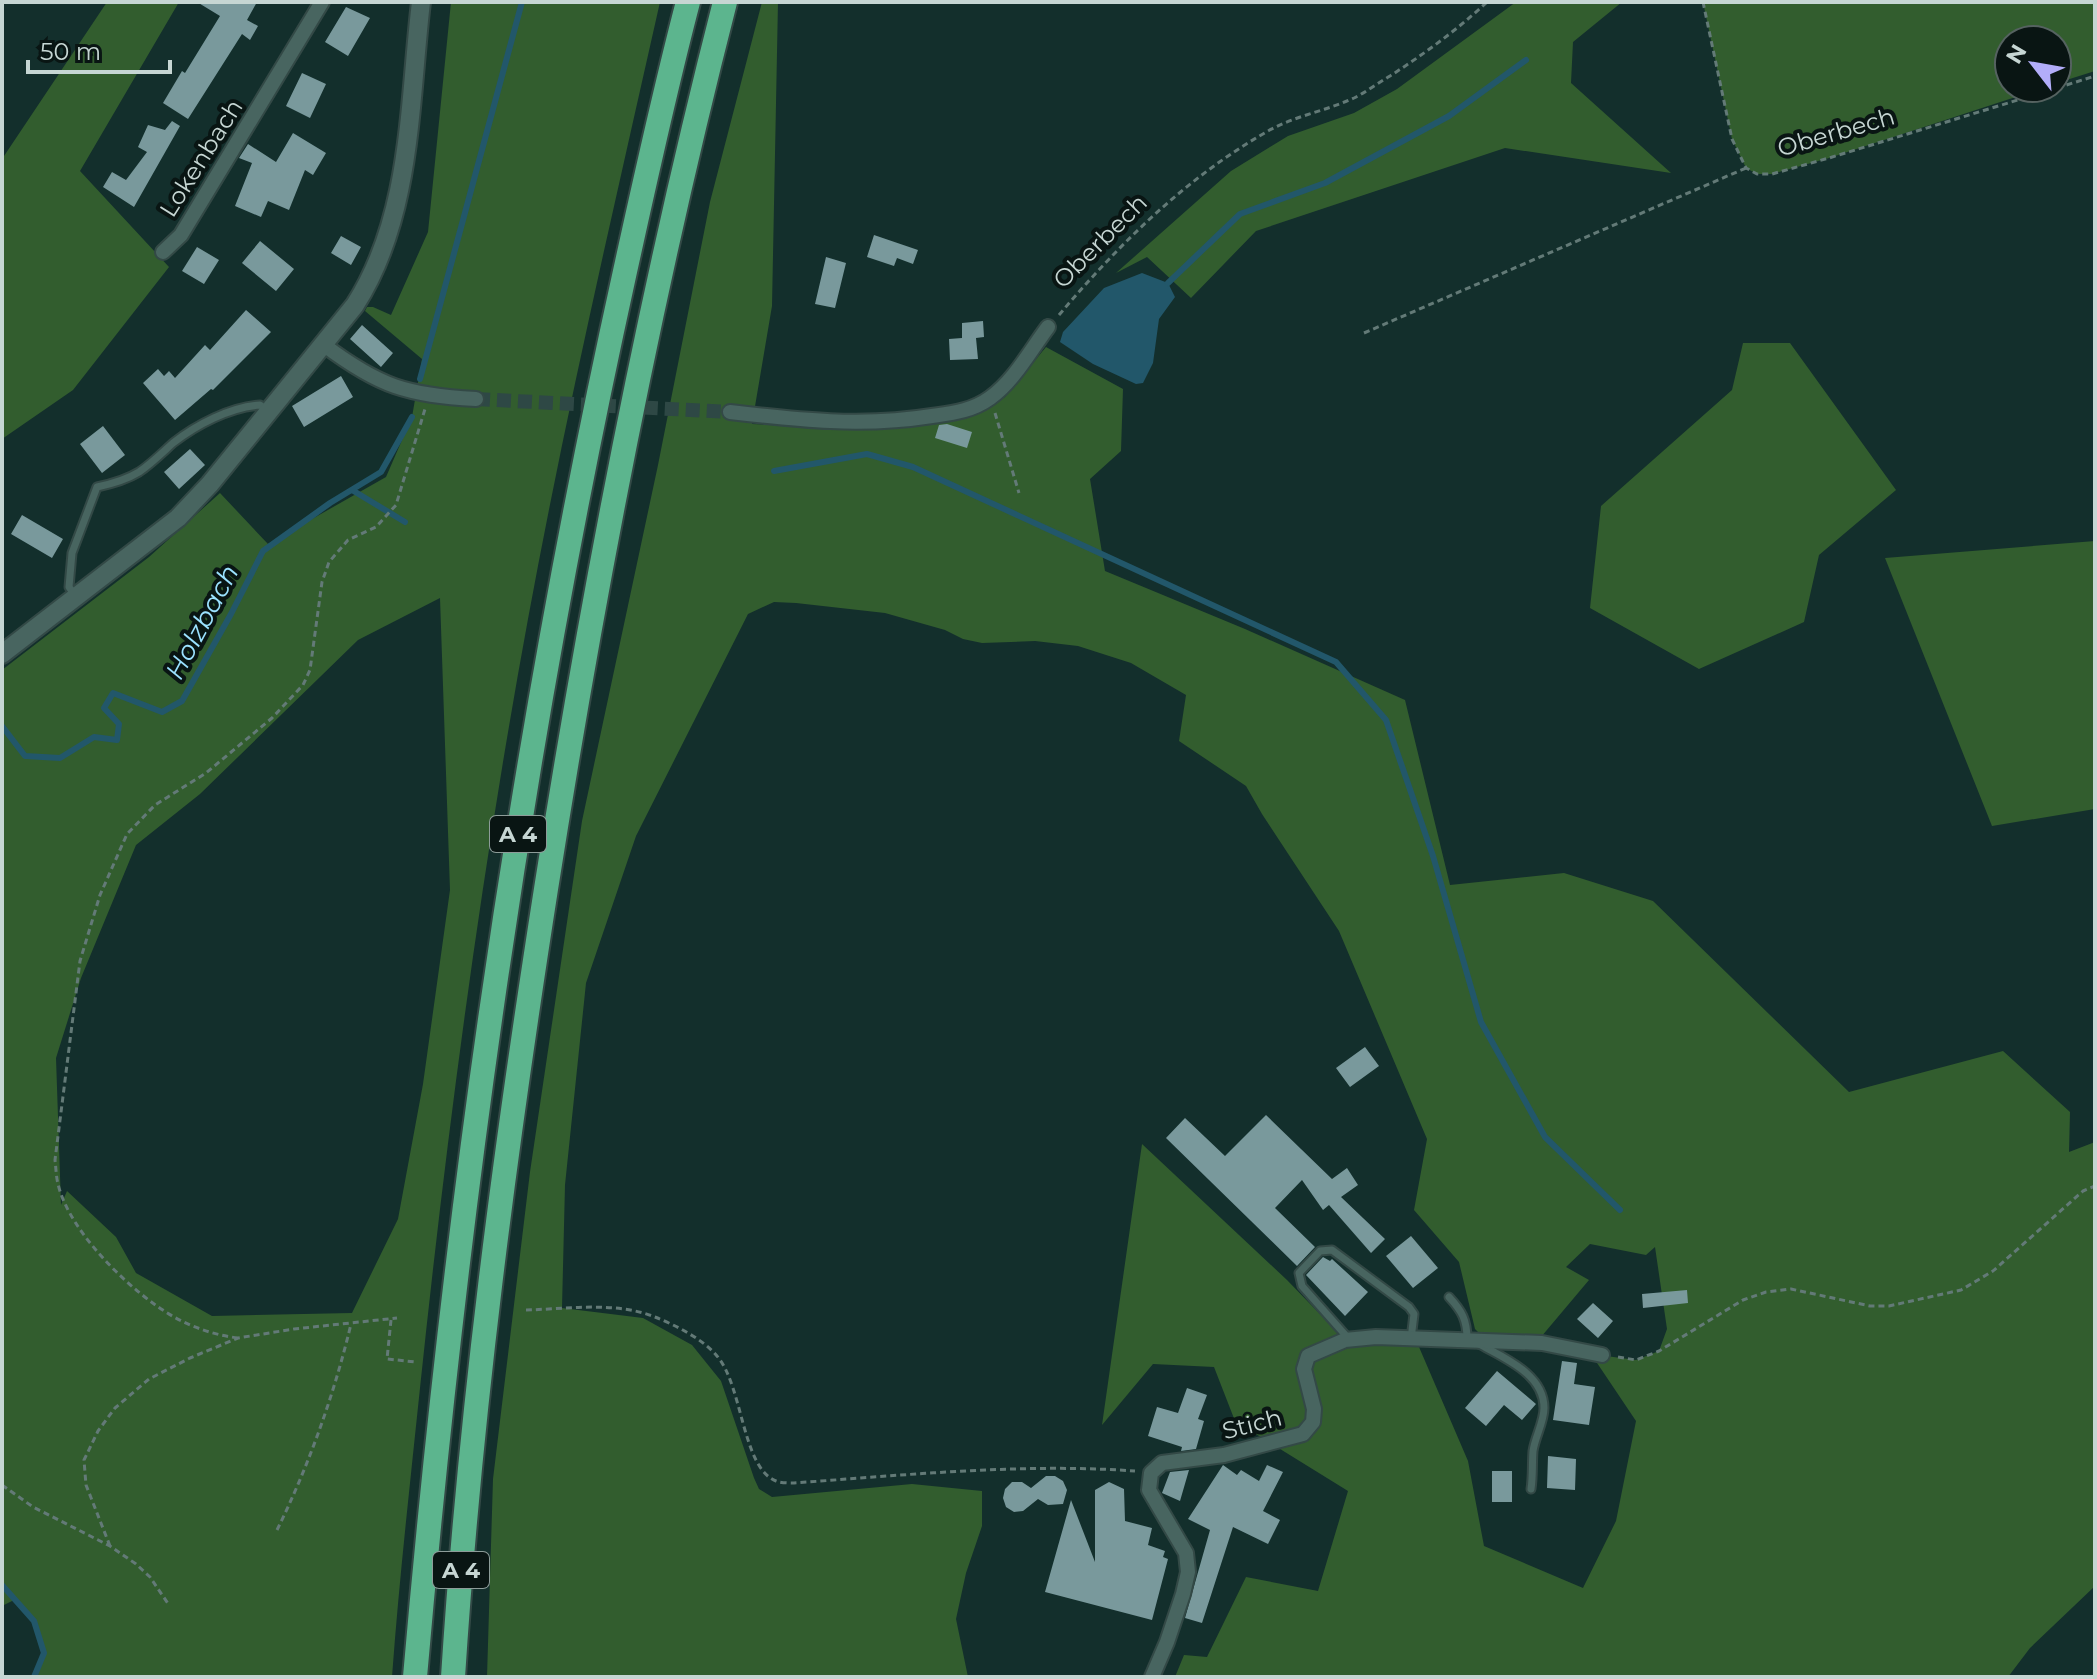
<svg xmlns="http://www.w3.org/2000/svg" width="2097" height="1679" viewBox="0 0 2097 1679" font-family="Montserrat,sans-serif">
<style>
.green{fill:#325d2e;fill-rule:evenodd}
.water{fill:#22576a}
.lines{fill:none;stroke-linecap:round;stroke-linejoin:round}
.stream{stroke:#22576a;stroke-width:6}
.building{fill:#79999c}
.minor-tunnel{stroke:#2e4845;stroke-width:14;stroke-dasharray:14 7;stroke-linecap:butt}
.service-casing{stroke:#334946;stroke-width:11}
.minor-casing{stroke:#334946;stroke-width:18}
.tertiary-casing{stroke:#334946;stroke-width:22}
.motorway-casing{stroke:#334946;stroke-width:28}
.path{stroke:#637a77;stroke-width:3;stroke-dasharray:6 4;stroke-linecap:butt}
.service{stroke:#486560;stroke-width:7}
.minor{stroke:#486560;stroke-width:14}
.tertiary{stroke:#486560;stroke-width:18}
.motorway{stroke:#5cb58e;stroke-width:24}
.labels{text-anchor:middle;dominant-baseline:central;stroke-width:8;stroke-linejoin:round;paint-order:stroke}
.shield{fill:#091513;stroke:#8d9c99;stroke-width:2}
.shield-label{font-size:22px;font-weight:bold;fill:#c6d6d3}
.street-label{font-size:24px;fill:#c6d6d3;stroke:#091513}
.water-label{font-size:26px;font-style:italic;fill:#9be2ff;stroke:#091513}
</style>
<rect width="100%" height="100%" fill="#132f2c"/>
<path class="green" d="M107,2H179L80,171L169,267L73,390L2,439V159Z
M451,2H660C614,207 566,412 528,619C481,874 447,1131 420,1388C410,1484 399,1581 392,1677H34L44,1653L34,1621L16,1599L2,1606V670L149,557L220,493L268,544L386,477L412,417L422,359L365,311L367,307H373L391,315L428,232ZM440,598L450,890L423,1084L398,1219L352,1313L212,1316L136,1273L116,1237L67,1191L61,1205L56,1058L81,978L136,845L200,794L358,640Z
M762,2H778L772,306L752,424L850,429L973,416L1005,397L1046,347L1123,389L1121,451L1090,479L1105,571L1245,629L1405,700L1450,885L1564,873L1653,901L1849,1092L2003,1051L2070,1112L2069,1152L2095,1142V1586L2030,1648L2008,1677H1175L1184,1655L1207,1657L1246,1577L1318,1591L1348,1491L1235,1421L1214,1367L1153,1364L1102,1425L1142,1144L1287,1280L1345,1340H1416L1468,1461L1484,1546L1583,1588L1616,1521L1636,1421L1591,1354L1636,1360L1659,1351L1667,1329L1655,1247L1646,1255L1590,1244L1566,1267L1589,1280L1541,1337H1483L1475,1329L1459,1262L1414,1210L1427,1139L1339,931L1262,814L1246,786L1179,741L1186,695L1131,663L1078,646L1035,641L982,643L963,639L945,630L885,613L796,603L774,602L748,614L636,836L586,983L565,1185L562,1308L643,1318L692,1345L721,1381L754,1478L759,1489L772,1497L912,1484L982,1491V1526L966,1573L956,1619L968,1677H487L493,1479L530,1172L582,821L658,465L710,202Z
M1516,2H1622L1573,42L1571,83L1671,173L1505,148L1256,231L1191,298L1147,257L1116,273L1231,171L1288,136L1354,113L1397,89Z
M1703,2H2095V71L2057,83V40H2009V88H2043L1829,158L1772,174H1757L1746,168L1732,139Z
M1743,343H1790L1896,490L1819,555L1804,622L1699,669L1590,608L1601,506L1732,390Z
M2095,541V809L1992,826L1885,558Z"/>
<path class="water" d="M1142,273L1168,283L1175,297L1159,319L1153,363L1143,383L1136,384L1093,364L1060,342L1063,332L1104,288Z"/>
<g class="lines">
<path class="stream" d="M1168,283L1240,214L1325,183L1449,116L1526,60
M420,379L522,2
M774,471L867,454L913,467L1336,662L1386,720L1433,856L1481,1022L1545,1137L1620,1210
M352,490L405,522
M2,726L25,756L60,758L94,737L117,740L119,724L104,708L113,693L162,712L182,701L231,614L263,551L330,503L381,472L412,417
M2,1585L34,1621L44,1653L34,1677"/>
</g>
<path class="building" d="M197,2H257L247,20L258,26L250,40L242,34L188,119L163,103L182,71L185,73L220,16Z
M346,7L370,18L348,56L325,42Z
M302,73L326,84L310,118L286,106Z
M172,121L180,126L134,207L103,187L112,172L126,180L147,152L138,147L148,125L165,130Z
M293,133L326,153L313,175L305,170L289,210L268,201L261,217L235,206L252,163L239,158L248,144L276,162Z
M874,235L918,250L913,264L897,258L894,266L867,257Z
M341,236L361,247L351,265L331,253Z
M260,241L294,269L276,291L242,263Z
M197,247L219,260L204,284L182,271Z
M826,257L846,263L835,308L815,304Z
M246,310L271,332L213,390L211,389L175,420L143,383L158,369L164,376L169,371L175,378L205,345L210,350Z
M983,321L984,337L976,338L978,359L950,360L949,339L962,338V323Z
M362,325L393,353L381,367L350,339Z
M341,376L353,397L304,427L292,406Z
M947,424L972,432L967,448L935,438L939,425Z
M103,426L125,455L102,473L80,444Z
M190,449L205,465L179,489L164,472Z
M22,515L63,539L52,558L11,534Z
M1365,1047L1379,1066L1350,1087L1336,1068Z
M1266,1115L1332,1179L1347,1168L1358,1185L1341,1197L1385,1239L1371,1253L1329,1205L1323,1210L1302,1180L1275,1208L1315,1247L1297,1266L1166,1138L1185,1118L1225,1156Z
M1411,1236L1438,1268L1413,1288L1386,1256Z
M1323,1257L1330,1261L1332,1259L1368,1292L1345,1316L1306,1275Z
M1687,1290L1688,1303L1643,1308L1642,1294Z
M1593,1303L1613,1321L1598,1338L1577,1319Z
M1562,1361L1577,1363L1574,1384L1595,1387L1589,1425L1553,1420Z
M1497,1371L1536,1404L1522,1420L1504,1405L1486,1426L1465,1408Z
M1187,1388L1207,1395L1198,1419L1204,1421L1196,1449L1181,1451L1182,1447L1148,1436L1157,1407L1178,1413Z
M1548,1456L1576,1459L1575,1490L1547,1488Z
M1223,1465L1237,1475L1241,1470L1259,1481L1267,1465L1283,1472L1263,1511L1280,1520L1268,1544L1233,1527L1202,1623L1185,1618L1210,1530L1188,1519Z
M1189,1470L1180,1501L1162,1493L1170,1472Z
M1492,1471H1512V1502H1492Z
M1046,1476H1055L1063,1481L1067,1490L1063,1504L1048,1505L1038,1499L1023,1511L1014,1512L1006,1507L1003,1498L1005,1489L1012,1482H1022L1031,1488Z
M1109,1482L1124,1489L1125,1521L1152,1528L1148,1545L1165,1551L1163,1557L1168,1559L1152,1620L1045,1592L1071,1500L1095,1562V1490Z"/>
<g class="lines">
<path class="minor-tunnel" d="M476,399L730,412"/>
<defs>
<path id="service" d="M74,594L69,587L72,553L97,487C111,484 126,480 139,472C151,464 162,453 173,443C196,425 230,407 260,405L267,410
M1449,1297C1462,1311 1467,1320 1467,1339
M1348,1338L1302,1286L1299,1273L1320,1251L1332,1250L1409,1307L1414,1314L1411,1339
M1479,1344C1504,1358 1544,1374 1544,1408C1544,1422 1535,1437 1533,1451C1532,1463 1533,1476 1531,1489"/>
<path id="minor" d="M163,252L181,235L322,2
M324,345C380,387 407,395 476,399
M730,412C798,420 863,427 932,416C953,413 972,411 990,398C1014,381 1030,351 1048,327
M1152,1677L1167,1642L1183,1594L1188,1572L1186,1553L1149,1490L1151,1473L1162,1463L1224,1455L1303,1434L1313,1422L1314,1409L1304,1369L1308,1356L1345,1340L1376,1337L1542,1343L1602,1355"/>
<path id="tertiary" d="M2,654L178,518L210,484L355,305C412,216 409,103 421,2"/>
<path id="motorway" d="M415,1677C456,1206 522,738 624,276C644,185 664,93 688,2
M453,1677C470,1413 505,1150 546,889C593,591 650,294 725,2"/>
</defs>
<use href="#service" class="service-casing"/>
<use href="#minor" class="minor-casing"/>
<use href="#tertiary" class="tertiary-casing"/>
<use href="#motorway" class="motorway-casing"/>
<path class="path" d="M1703,2L1732,139L1746,168L1757,174H1772L1829,158L2057,88
M2057,88L2095,76
M1059,315C1119,244 1187,177 1268,131C1294,116 1326,111 1354,98C1366,92 1378,83 1390,76C1424,54 1457,30 1487,2
M1364,333L1746,168
M995,413L1019,493
M526,1310C568,1309 615,1301 655,1317C675,1325 703,1339 717,1356C743,1386 742,1468 776,1481C781,1483 789,1483 794,1483C907,1475 1022,1463 1135,1471
M391,1320L387,1359L416,1362
M238,1338C215,1335 194,1328 174,1317C132,1293 69,1232 58,1184C56,1176 56,1168 55,1160L80,961L100,895L127,834L155,805L206,773L272,718L303,685L310,670L322,582L329,562L348,540L376,527L396,505L425,409
M1618,1357L1636,1360L1659,1351L1743,1300L1766,1292L1791,1289L1870,1306H1889L1961,1290L1993,1271L2083,1191L2095,1186
M2,1485L33,1507L110,1546L136,1564L150,1577L169,1605
M277,1530C309,1465 334,1395 351,1324
M110,1546L86,1485L84,1460L98,1431L115,1408L149,1379L190,1358L238,1338L294,1329L397,1318"/>
<use href="#service" class="service"/>
<use href="#minor" class="minor"/>
<use href="#tertiary" class="tertiary"/>
<use href="#motorway" class="motorway"/>
</g>
<g class="labels">
<g class="shield">
<rect x="490" y="816" width="56" height="36" rx="6"/>
<rect x="433" y="1552" width="56" height="36" rx="6"/>
</g>
<g class="shield-label">
<text x="518" y="834">A 4</text>
<text x="461" y="1570">A 4</text>
</g>
<g class="street-label">
<text transform="translate(1836 132) rotate(-16)">Oberbech</text>
<text transform="translate(201 158) rotate(-58)">Lokenbach</text>
<text transform="translate(1100 241) rotate(-45)">Oberbech</text>
<text transform="translate(1252 1424) rotate(-14)">Stich</text>
</g>
<g class="water-label">
<text transform="translate(202 622) rotate(-62)">Holzbach</text>
</g>
</g>
<rect width="2097" height="1679" fill="none" stroke="#c6d6d3" stroke-width="8"/>
<g transform="translate(2033 64) rotate(301)"><circle r="38" fill="#091513" stroke="#556260" stroke-width="2"/>
<path d="M0-6L14 30L0 20L-14 30Z" fill="#b2adf9"/>
<text y="-12" font-size="22" font-weight="bold" text-anchor="middle" fill="#c6d6d3">N</text>
</g>
<path d="M28 60v12h142v-12" fill="none" stroke="#c6d6d3" stroke-width="4"/>
<text x="40" y="60" font-size="24" fill="#c6d6d3" stroke="#091513" stroke-width="6" paint-order="stroke">50 m</text>
</svg>
